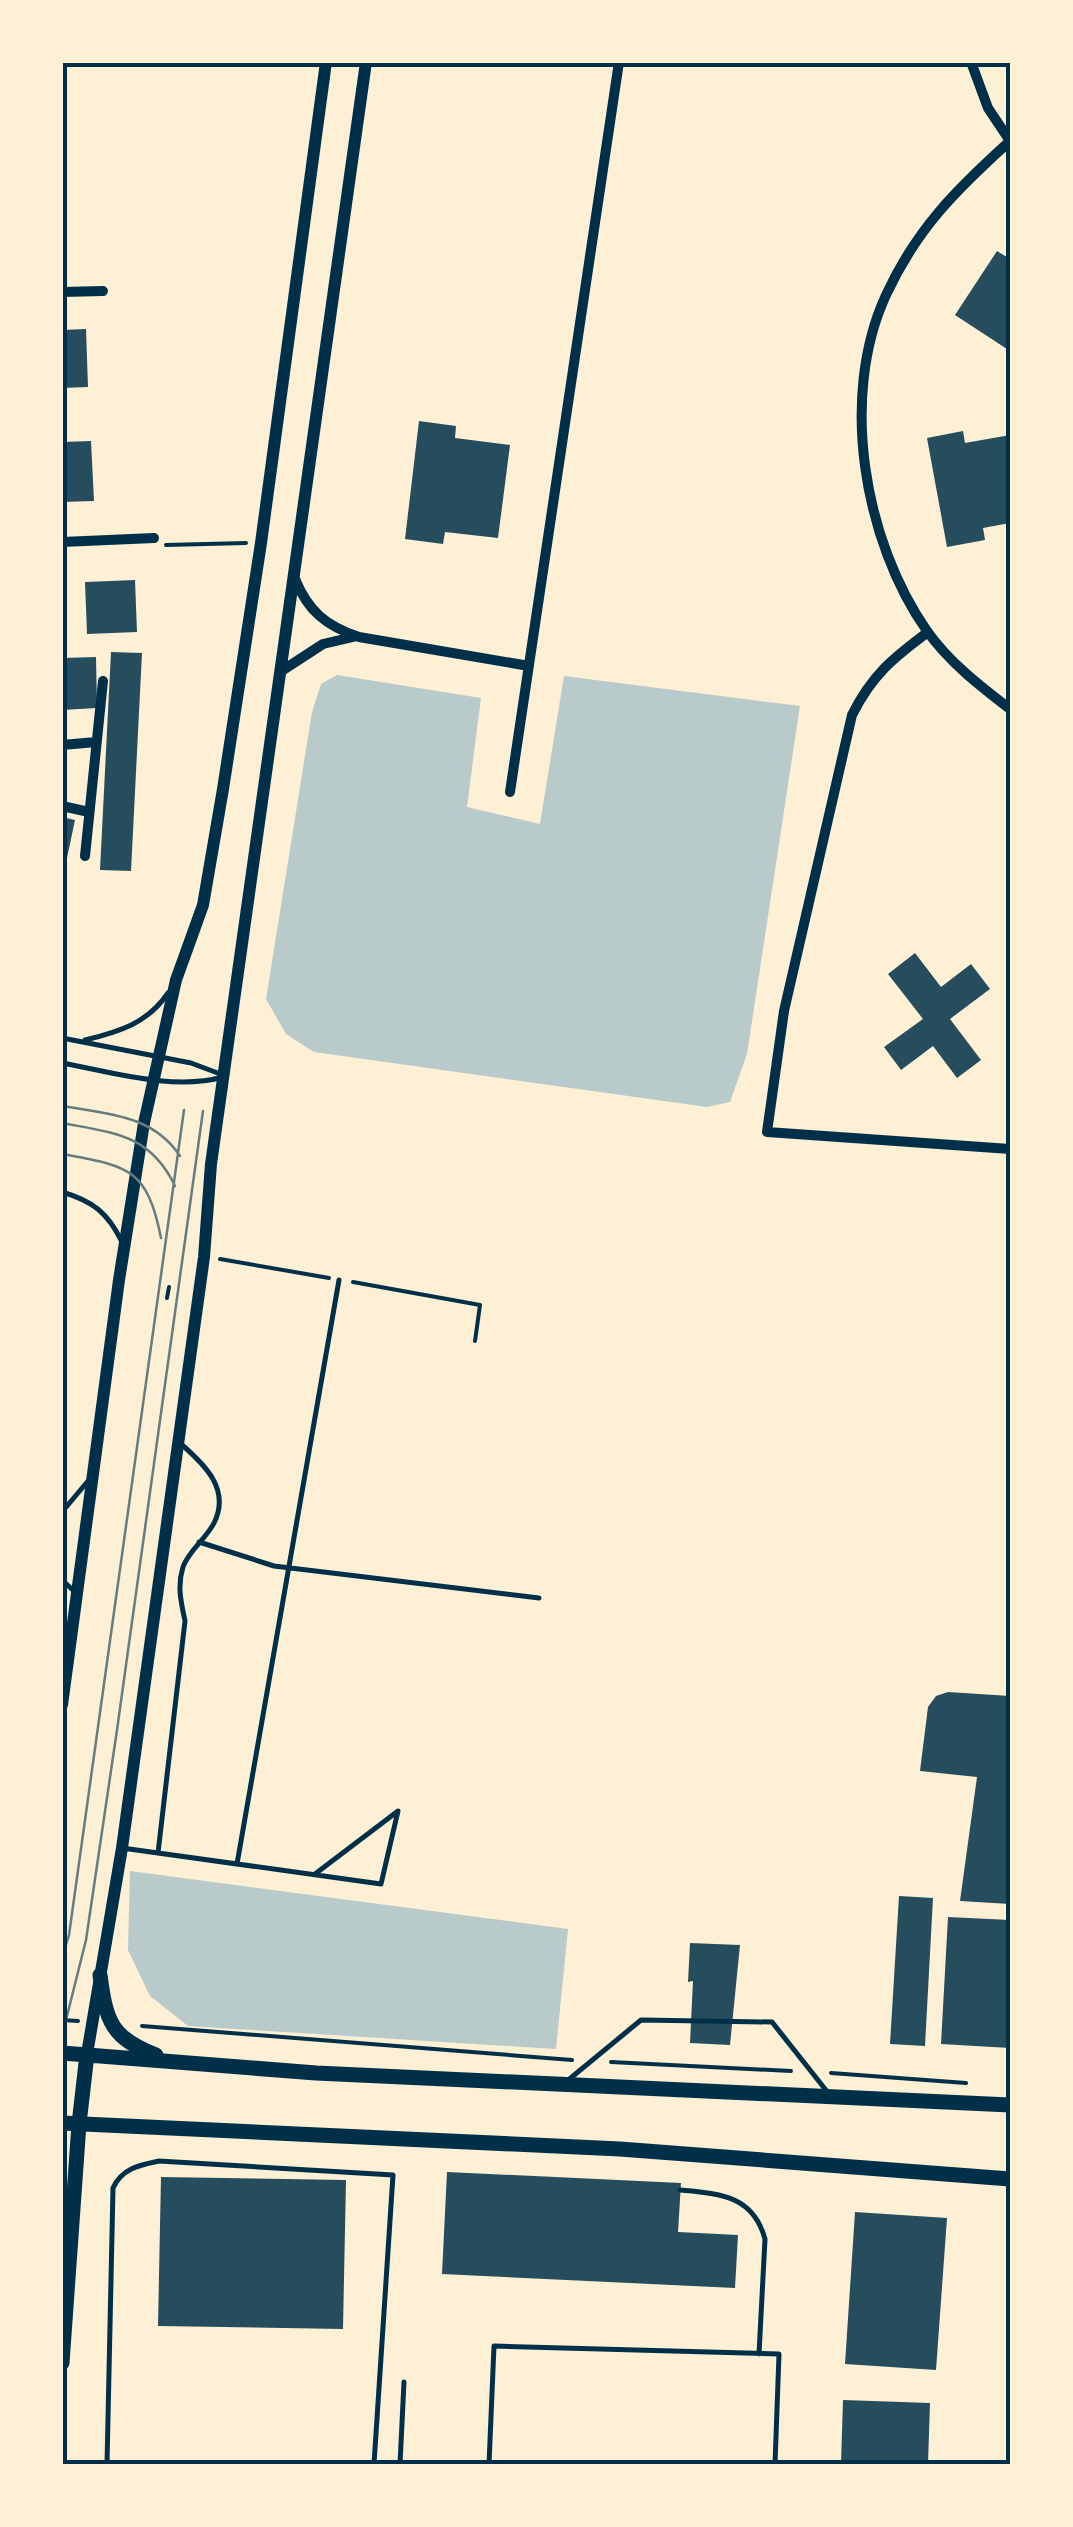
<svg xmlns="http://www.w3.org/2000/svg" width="1073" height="2527" viewBox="0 0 1073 2527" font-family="Spectral,serif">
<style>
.green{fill:#b9caca}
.building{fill:#264d5e}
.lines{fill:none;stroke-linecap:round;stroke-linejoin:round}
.path{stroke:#003049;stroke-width:4}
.service{stroke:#003049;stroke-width:5}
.minor{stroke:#003049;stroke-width:10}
.tertiary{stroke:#003049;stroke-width:12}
.secondary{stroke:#003049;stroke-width:15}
.tram{stroke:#657d81;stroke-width:2.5}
.neatline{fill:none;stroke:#003049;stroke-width:4}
</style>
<rect width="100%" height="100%" fill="#fdf0d5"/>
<path class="green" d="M337,675L481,698L467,807L540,824L564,676L800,706L747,1054L730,1102L707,1107L314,1052L286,1034L266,999L312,712L321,684Z
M130,1871L568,1929L556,2049L188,2026L150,1996L128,1950Z"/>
<path class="building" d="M997,251L1010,259V351L955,315Z
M86,329L88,387L62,388V330Z
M419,421L456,426L455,438L510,445L498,538L445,532L443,544L405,539Z
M963,431L965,443L1010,435V523L983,528L985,540L947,547L927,438Z
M91,441L94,501L62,502V442Z
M135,580L137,632L87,634L85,582Z
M111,652L142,653L131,871L100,870Z
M96,657L97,708L62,710V658Z
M62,817L75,820L64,872H62Z
M915,953L941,987L971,964L990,989L950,1019L981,1060L957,1078L933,1046L901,1070L884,1047L923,1019L888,974Z
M948,1692L1010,1696V1904L960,1901L977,1777L920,1771L928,1707L936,1696Z
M899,1896L933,1898L925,2046L890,2044Z
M948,1917L1010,1920V2048L941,2044Z
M690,1943L740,1945L730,2045L690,2043L693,1981L688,1982Z
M447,2172L681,2183L678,2232L738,2235L735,2288L442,2274Z
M161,2177L346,2180L343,2329L158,2326Z
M855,2212L947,2218L936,2370L845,2364Z
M843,2400L930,2403L928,2464H841Z"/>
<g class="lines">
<path class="path" d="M166,545L246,543
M220,1259L329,1278
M353,1282L480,1305L475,1341
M167,1298L169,1287
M62,2020L78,2021
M142,2026L572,2060
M611,2062L791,2071
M831,2073L966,2083"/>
<path class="service" d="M62,1038L191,1063L223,1075
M85,1040C119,1032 148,1023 168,993
M62,1063C112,1072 173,1091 223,1077
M62,1192C93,1201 108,1213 122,1242
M62,1512L88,1481
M199,1542L274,1566L539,1598
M62,1580L75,1592
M122,1848L381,1884L398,1811L315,1874
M158,1853L185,1621C181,1602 177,1586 183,1567C189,1550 206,1539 214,1523C231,1489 204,1464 181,1444
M237,1864L339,1280
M567,2081L641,2020L772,2022L829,2094
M680,2190C720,2194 753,2195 765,2239L759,2354
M107,2464L113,2188C122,2168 140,2165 159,2161L393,2175L374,2464
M400,2464L404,2382
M489,2464L494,2346L779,2354L775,2464"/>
<path class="minor" d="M971,62L988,108L1010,141
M1010,141C957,189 917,228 886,295C839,397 864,541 927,631C949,662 980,686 1010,709
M62,292L103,291
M62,542L154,538
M295,579C308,611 326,626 359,637L529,666
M928,632C893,658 872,675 852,715L784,1011L767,1132L1010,1149
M280,672L323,644L353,637
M62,745L96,742
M510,792L619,62
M62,806L89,812
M85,856L103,681"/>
<path class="tertiary" d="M62,1705L119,1280L144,1123L176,980L203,905L223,789L261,543L326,62
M87,2054L122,1848L204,1257L211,1164L366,62"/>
<path class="secondary" d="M100,1975C106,2021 111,2038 156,2055
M62,2053L316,2073L1010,2105
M62,2123L620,2149L1010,2179
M62,2363L79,2124L87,2054"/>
<path class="tram" d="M62,1106C108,1114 153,1115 180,1156
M62,1123C114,1133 150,1134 175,1186
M62,1154C127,1166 147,1167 161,1238
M62,1957L69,1935L184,1110
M62,2060L66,2020L86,1940L117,1730L203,1111"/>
</g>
<rect width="1073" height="2527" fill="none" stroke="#fdf0d5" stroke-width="130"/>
<rect x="65" y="65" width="943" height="2397" class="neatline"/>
</svg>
